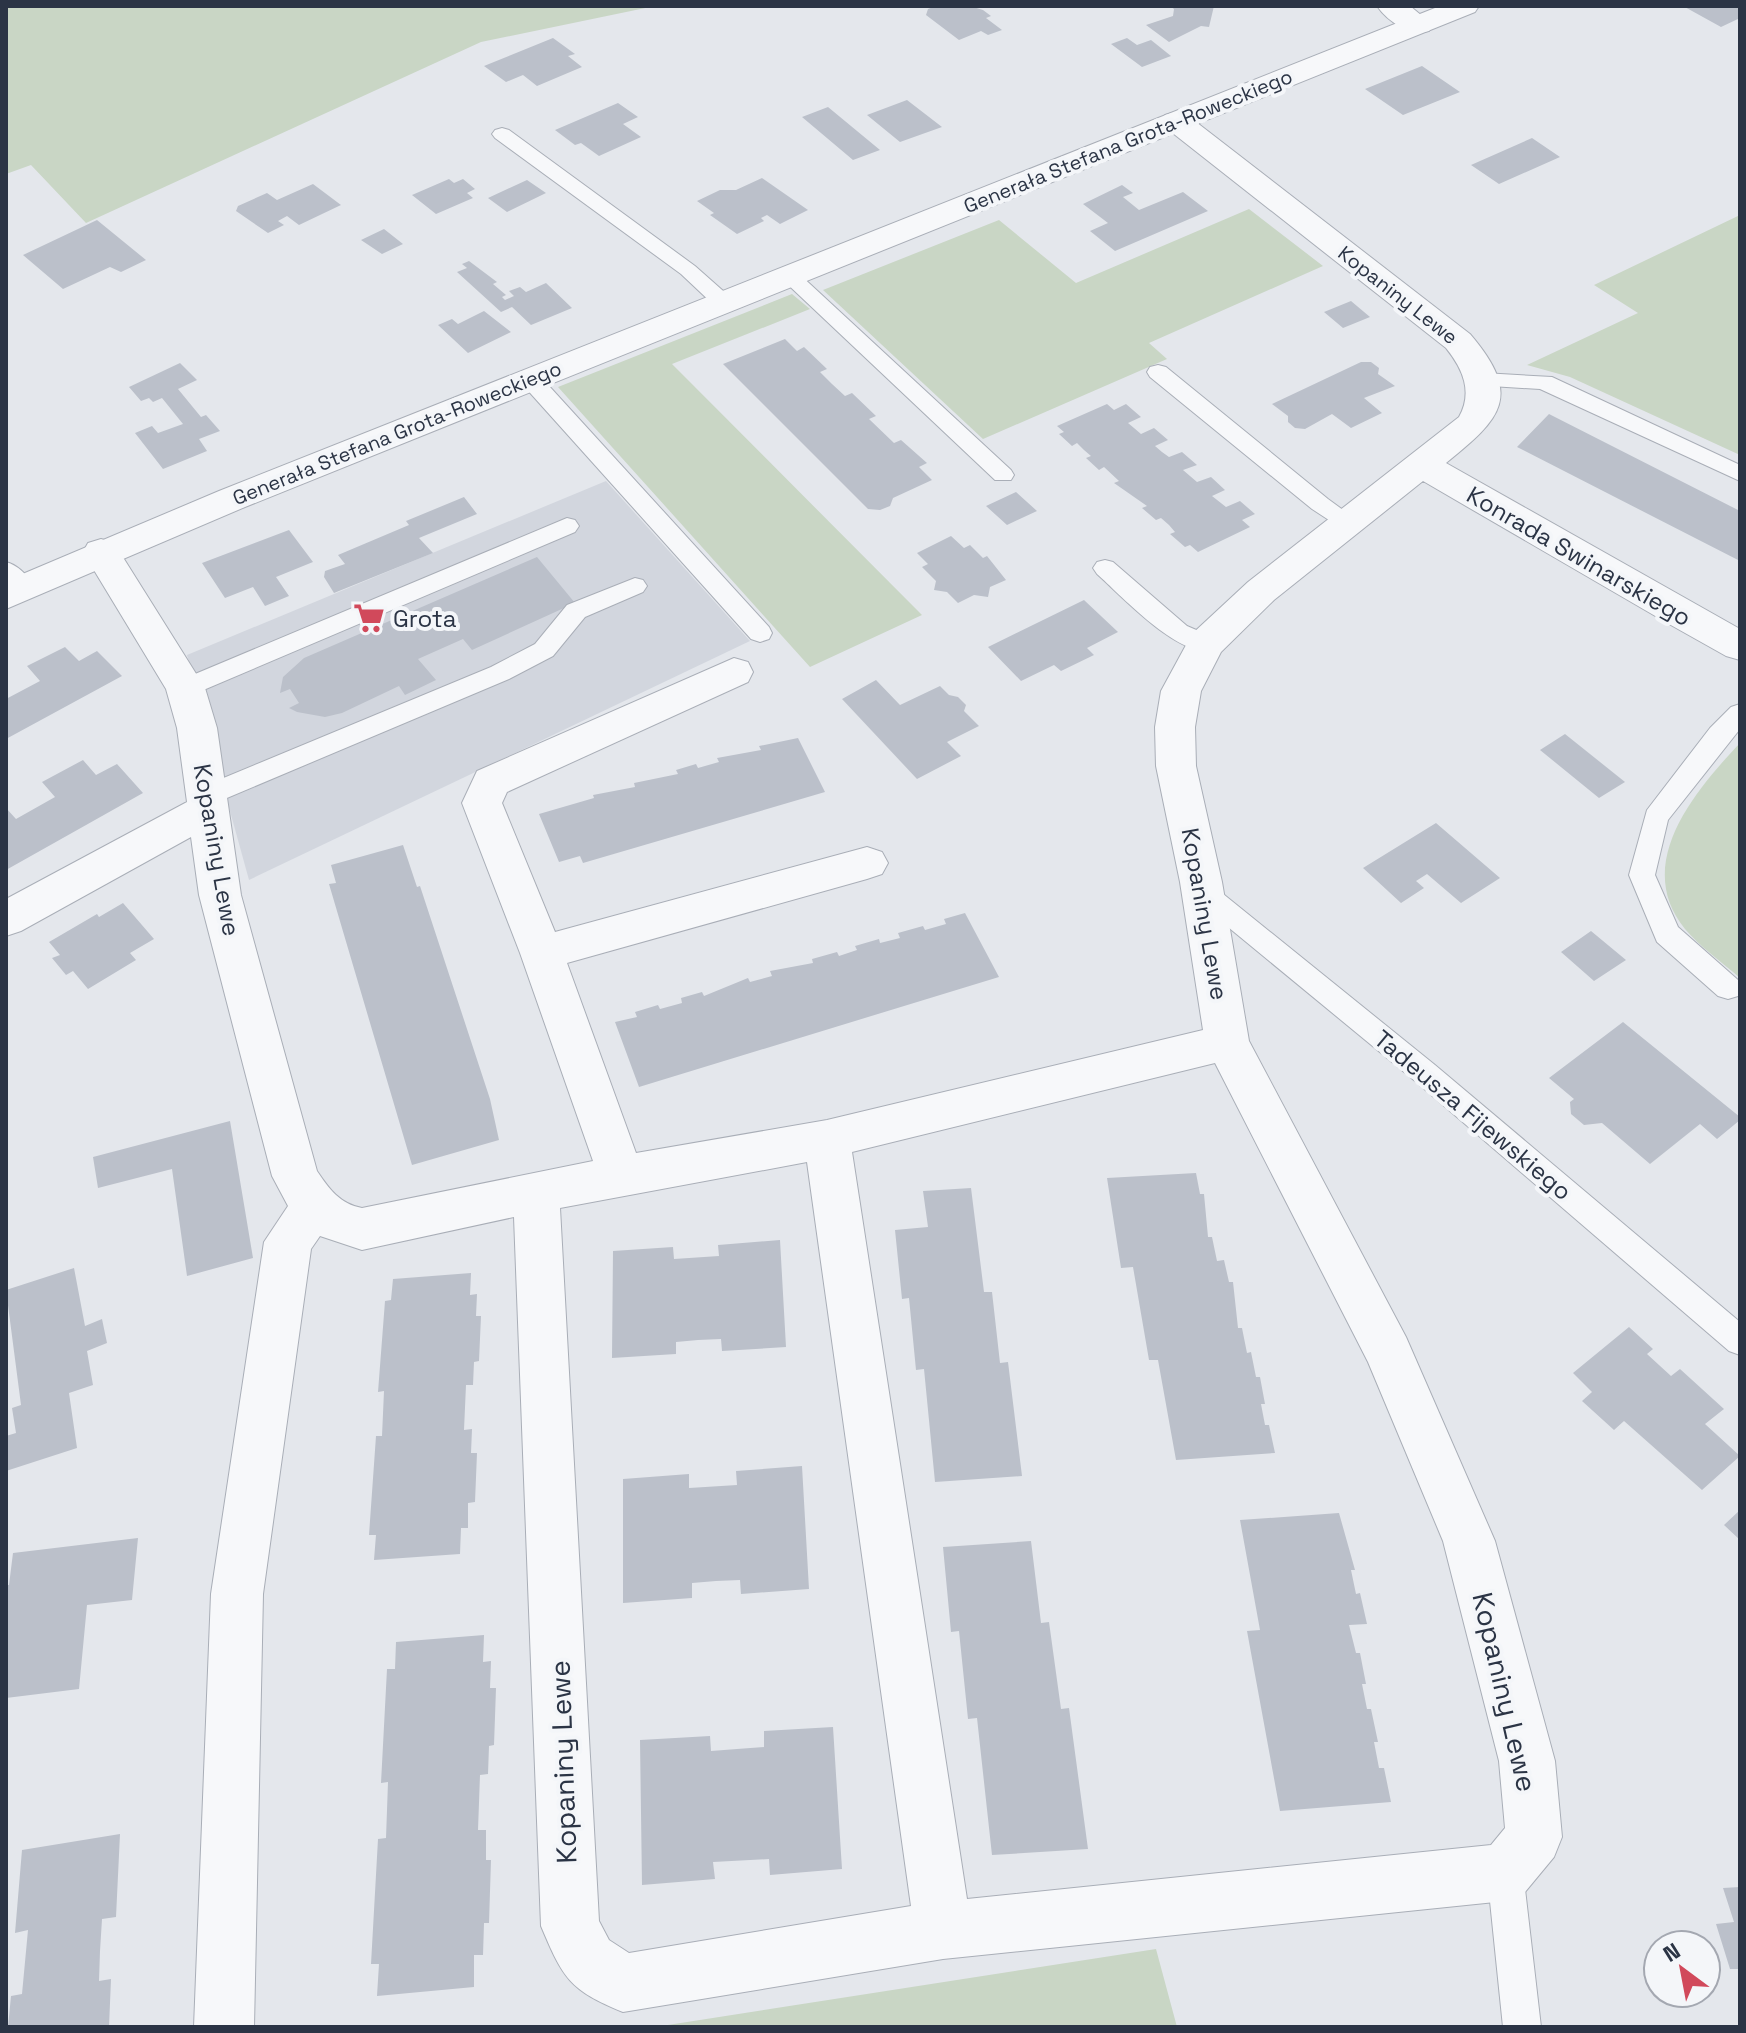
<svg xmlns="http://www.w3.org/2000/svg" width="1746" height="2033" viewBox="0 0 1746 2033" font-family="'Space Grotesk',sans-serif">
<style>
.built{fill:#d2d6de}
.green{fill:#c9d6c5}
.building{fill:#bbc0ca}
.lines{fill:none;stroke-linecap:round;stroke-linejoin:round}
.service-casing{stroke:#a9aeb7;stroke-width:2}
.minor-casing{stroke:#a9aeb7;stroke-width:2}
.tertiary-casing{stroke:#a9aeb7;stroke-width:2}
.service{fill:#f7f8fa;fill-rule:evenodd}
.minor{fill:#f7f8fa;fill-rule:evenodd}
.tertiary{fill:#f7f8fa;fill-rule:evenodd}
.labels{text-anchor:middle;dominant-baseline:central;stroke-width:8;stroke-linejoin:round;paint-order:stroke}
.far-street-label{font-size:20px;fill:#2b3445;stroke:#f4f6f9}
.street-label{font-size:24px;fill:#2b3445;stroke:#f4f6f9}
.poi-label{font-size:24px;fill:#2b3445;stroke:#f4f6f9;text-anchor:start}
.near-street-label{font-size:28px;fill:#2b3445;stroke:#f4f6f9}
</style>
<rect width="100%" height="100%" fill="#e4e7ec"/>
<path class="built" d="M606,481L750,641L249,880L187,655Z"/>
<path class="green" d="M6,6H655L481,42L86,223L31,165L6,174Z
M1249,209L1323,266L1149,343L1167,359L983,439L823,290L999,220L1076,283Z
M1740,215V455L1570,377L1527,365L1638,313L1594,285Z
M792,294L810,309L672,364L922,615L810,667L558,387Z
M1740,743V978C1722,962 1700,947 1685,929C1632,864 1695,791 1740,743Z
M1156,1949L1177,2027H655Z"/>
<path class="building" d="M936,6H970L983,10L991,16L986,18L1002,30L988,35L981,31L959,40L926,15L928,9Z
M1170,6H1214L1209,27L1201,26L1169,42L1146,25L1173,16L1174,9Z
M1683,6H1734L1740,9V18L1721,27Z
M553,38L575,54L568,56L582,67L537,86L523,75L506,82L484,66Z
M1127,38L1137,45L1151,40L1171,56L1142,67L1111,44Z
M1422,66L1460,92L1403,115L1365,89Z
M907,100L942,127L900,142L867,115Z
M618,103L638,117L623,124L641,137L599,156L581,143L575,145L555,130Z
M828,107L880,150L853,160L802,117Z
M1532,138L1560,157L1499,184L1471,165Z
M762,178L808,210L780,224L767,215L761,218L764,221L737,234L710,215L714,213L697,201L720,190H736Z
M449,179L454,183L463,179L475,189L467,193L473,198L436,214L412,195Z
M527,180L546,193L507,212L488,198Z
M313,184L341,205L299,225L287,216L278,221L284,225L268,233L236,211L238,206L267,193L277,200Z
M1122,185L1133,193L1123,197L1139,210L1183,192L1208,211L1115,251L1090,231L1108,223L1083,204Z
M97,220L146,260L121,272L110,267L63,289L23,255Z
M384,229L403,244L382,254L361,240Z
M469,261L497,282L493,284L506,295L502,297L505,300L514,296L509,291L520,287L526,292L546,283L572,308L531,325L512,307L501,312L457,272L467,268L462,264Z
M1351,301L1370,317L1343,328L1324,312Z
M484,311L511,332L468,353L438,325L452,319L458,324Z
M785,339L797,351L804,347L827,369L820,372L832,384L845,396L852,393L876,416L869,419L894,443L901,440L927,463L919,467L932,480L893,498L890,506L880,510L868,509L723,364Z
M1361,362H1371L1379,368L1378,374L1395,386L1364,398L1382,413L1351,428L1332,414L1305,429L1295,428L1288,422V416L1272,404Z
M180,363L197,380L178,389L201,417L206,415L220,431L199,439L207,451L163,469L135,433L152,426L158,433L183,424L162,398L153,402L149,398L141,401L129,387Z
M1107,404L1114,410L1126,404L1141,417L1128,423L1134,428L1141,434L1154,428L1168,440L1155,446L1162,452L1169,457L1182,452L1197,465L1183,470L1197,482L1211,477L1225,490L1212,496L1226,507L1240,501L1255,514L1242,520L1250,527L1198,552L1190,545L1185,547L1170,534L1175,532L1169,525L1161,518L1156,520L1142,508L1147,506L1114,483L1119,481L1104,467L1099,470L1086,458L1091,456L1084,450L1077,443L1072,446L1059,434L1064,432L1057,426Z
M1549,414L1740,511V561L1517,447Z
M1016,492L1037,511L1007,525L986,506Z
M464,497L477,514L419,538L433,553L334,593L324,577L325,571L345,564L338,555L409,525L406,521Z
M289,530L313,562L276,577L289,596L265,606L253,587L225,598L202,563Z
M951,536L964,548L970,545L983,558L987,556L1006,580L990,587L988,597L974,595L958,603L947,592L934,590L936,581L922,567L928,564L917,553Z
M537,557L575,603L472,650L463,639L418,659L436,680L405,695L399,686L342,713L325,717L297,712L289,708L299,703L290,689L280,693L283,677L304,658Z
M1084,600L1118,632L1087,648L1094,655L1061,671L1054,665L1021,681L988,647Z
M65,647L79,661L97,651L122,676L6,739V699L40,681L27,666Z
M876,680L900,705L940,686L949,695L958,697L966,705L964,711L979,726L947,742L961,756L917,779L842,699Z
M1565,734L1625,782L1599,798L1540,750Z
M798,738L825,792L583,863L580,856L559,862L539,814L594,798L593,795L635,787L634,783L678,774L676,770L696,764L698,768L719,762L717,758L761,750L759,746Z
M83,760L96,775L117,764L143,793L6,870V808L16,819L55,797L42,782Z
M1436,823L1500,878L1461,903L1427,874L1416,881L1424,888L1401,903L1363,868Z
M403,845L417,887L420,886L490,1099L499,1140L412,1165L329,884L336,883L331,865Z
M123,903L154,939L130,953L136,960L88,989L73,971L66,975L52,958L60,955L49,942L97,914L99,917Z
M965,913L999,977L639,1087L615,1022L637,1017L635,1012L658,1005L660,1009L682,1003L681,998L702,992L704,996L748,978L750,982L772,976L770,971L813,963L812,959L837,952L839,956L857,950L855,946L879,939L880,943L900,938L898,933L923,926L925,930L946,924L944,919Z
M1591,931L1626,960L1594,981L1561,952Z
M1623,1022L1740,1117V1120L1717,1139L1700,1124L1650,1164L1602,1123L1584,1125L1571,1114L1570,1102L1574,1099L1549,1078Z
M230,1121L253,1258L187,1276L172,1169L98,1188L93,1157Z
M1196,1173L1200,1194H1204L1208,1237H1212L1217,1261L1224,1260L1229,1282H1233L1238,1328H1242L1247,1353L1251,1352L1256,1377H1260L1265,1404H1261L1265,1425H1269L1275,1453L1176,1460L1158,1360H1149L1133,1267L1121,1268L1107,1178Z
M971,1188L984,1292H992L1000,1363L1008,1362L1022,1476L935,1482L924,1369L916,1370L909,1298L902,1299L895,1230L928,1227L923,1191Z
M780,1240L786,1347L722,1351L721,1339L698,1340L676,1342V1354L612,1358L613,1251L673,1247L674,1259L719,1256L718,1245Z
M74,1268L85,1326L102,1319L107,1343L87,1351L93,1385L69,1393L77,1448L6,1471V1436L16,1433L12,1408L21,1405L6,1290Z
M471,1273L470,1295L477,1294L476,1316H481L479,1361L474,1362L473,1385H466L464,1430L472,1429L471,1453H477L475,1502L468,1503V1528H461L460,1554L374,1560L376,1535H369L376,1436H382L384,1391L378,1392L385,1301L391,1300L393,1279Z
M1629,1327L1653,1349L1647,1354L1671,1376L1680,1369L1724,1409L1705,1424L1740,1456L1702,1490L1624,1421L1614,1430L1582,1401L1592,1392L1573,1373Z
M802,1466L809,1589L741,1594L740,1580L716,1581L692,1583V1598L623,1603V1479L689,1474V1488L737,1485L736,1471Z
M1740,1510V1540L1724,1525Z
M1339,1513L1355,1570H1351L1356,1594L1360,1593L1367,1624L1349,1625L1356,1653H1360L1366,1684H1362L1367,1709H1371L1378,1742H1374L1379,1768H1384L1391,1802L1280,1811L1247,1631L1260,1630L1240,1520Z
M138,1538L132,1600L87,1605L79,1689L6,1698V1585H9L13,1553Z
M1031,1541L1041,1623L1049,1622L1061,1709L1069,1708L1088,1849L992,1855L977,1718L968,1719L959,1631L951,1632L943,1547Z
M484,1635L483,1662L491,1661L490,1688H496L495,1717L494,1745L489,1746L488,1774L480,1775L478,1830H486V1860H491L489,1923H484L483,1955H474V1987L377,1996L379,1964H371L378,1839L386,1838L388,1782L381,1783L387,1669H395L396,1642Z
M833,1727L842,1869L770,1875L769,1859L713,1862L715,1879L642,1885L640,1740L710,1736L711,1751L737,1749L764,1747V1731Z
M120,1834L116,1917L102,1919L100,1951L99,1981L111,1979L109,2027H8L11,1996L22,1994L28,1930L15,1933L22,1850Z
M1740,1887V1969H1730L1716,1924L1734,1922L1723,1888Z"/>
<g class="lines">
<defs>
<path id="service" d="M502,128L509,130L695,266L730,297L734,302L730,307H716L681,274L495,138L492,134L495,130Z
M790,270L797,272L1011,470L1014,475L1011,480H995L783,280L780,276Z
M1158,365L1166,367L1328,499L1358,521L1354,526H1338L1312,509L1150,377L1147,372L1150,367Z
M531,373L539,375L769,627L772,633L769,639L760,642L751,639L523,385L520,380L523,375Z
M1483,373L1552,377L1740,465V481L1540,389L1475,385L1472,380L1475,375Z
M567,518L575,520L579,526L575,532L194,694L185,697L176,694L173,688L176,682Z
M1105,560L1113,562L1187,626L1215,638L1218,644L1215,650C1180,660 1122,596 1097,574L1093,568L1097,562Z
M6,562C18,565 28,576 35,587L31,593C19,596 15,593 6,584Z
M635,578L643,580L647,586L643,592L585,617L553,656L509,679L215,803L206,806L197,803L193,796L197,789L491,667L535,644L567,605Z
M1740,704V729L1668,820L1655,875L1678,927L1738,980V996L1728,999L1718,996L1657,942L1629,875L1647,810L1710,728L1731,707Z
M1203,882L1212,885L1435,1065L1740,1322V1355L1729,1351L1415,1081L1194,899L1190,892L1194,885Z
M1505,1854L1518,1859L1523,1872L1541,2027H1503L1487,1872L1492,1859Z"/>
<path id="minor" d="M1377,6H1410L1433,25L1429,31C1410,36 1388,22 1377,6Z
M1176,112L1187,115L1470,334C1523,396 1502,418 1446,463L1740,629V660L1726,656L1669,624L1423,481L1274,600L1221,652L1201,691L1195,727L1196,766L1222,882L1249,1041L1406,1337L1495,1541L1555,1761L1562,1837L1554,1857L1525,1892L1505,1901L943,1959L623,2012C569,1990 563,1978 541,1926L514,1217L362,1250L320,1236L311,1249L263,1594L254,2027H194L211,1594L264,1242L288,1206L272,1176L199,895L191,837L21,931L6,936V899L187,802L177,728L166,689L83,552L88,543L101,539L114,543L205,688L217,728L241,895L317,1171C329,1189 340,1204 362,1208L593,1161L520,953L462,803L477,771L734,658L748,662L753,672L748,682L507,792L502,803L555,932L867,847L882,852L888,863L882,874L867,879L567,963L636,1153L827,1120L1203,1030L1180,882L1156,766L1155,727L1161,691L1192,634L1248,582L1459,417C1473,392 1463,369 1446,348L1165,127L1161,121L1165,115ZM1215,1063L1368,1362L1443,1541L1499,1761L1505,1828L1491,1845L967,1899L852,1152ZM807,1162L911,1906L629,1953L609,1940L599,1921L560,1208Z"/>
<path id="tertiary" d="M1440,6H1479L1475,12L245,507L6,609V581L219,491Z"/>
</defs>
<use href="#service" class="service-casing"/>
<use href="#minor" class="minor-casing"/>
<use href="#tertiary" class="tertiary-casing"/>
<use href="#service" class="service"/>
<use href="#minor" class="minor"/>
<use href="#tertiary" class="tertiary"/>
</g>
<defs>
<symbol id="supermarket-bare" viewBox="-9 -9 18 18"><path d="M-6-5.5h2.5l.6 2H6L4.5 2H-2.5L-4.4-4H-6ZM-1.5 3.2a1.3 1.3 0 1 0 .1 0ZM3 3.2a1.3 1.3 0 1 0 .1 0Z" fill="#d1495b" stroke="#f4f6f9" stroke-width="2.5" paint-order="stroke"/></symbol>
</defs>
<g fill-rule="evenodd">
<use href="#supermarket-bare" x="347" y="596" width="44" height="44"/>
</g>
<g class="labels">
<g class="far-street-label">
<text transform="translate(1128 141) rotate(-22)">Generała Stefana Grota-Roweckiego</text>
<text transform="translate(1398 295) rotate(38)">Kopaniny Lewe</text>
<text transform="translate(397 433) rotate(-22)">Generała Stefana Grota-Roweckiego</text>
</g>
<g class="street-label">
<text transform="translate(1579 556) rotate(30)">Konrada Swinarskiego</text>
<text transform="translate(217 850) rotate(80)">Kopaniny Lewe</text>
<text transform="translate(1205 914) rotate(80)">Kopaniny Lewe</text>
<text transform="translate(1473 1115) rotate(40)">Tadeusza Fijewskiego</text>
</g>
<g class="poi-label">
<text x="393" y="618">Grota</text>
</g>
<g class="near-street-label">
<text transform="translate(1505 1692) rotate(77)">Kopaniny Lewe</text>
<text transform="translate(563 1762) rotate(-92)">Kopaniny Lewe</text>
</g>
</g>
<rect width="1746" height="2033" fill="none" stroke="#2b3445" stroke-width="16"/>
<g transform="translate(1682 1969) rotate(328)"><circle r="38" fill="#f4f6f9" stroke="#a4a8b1" stroke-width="2"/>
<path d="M0-6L14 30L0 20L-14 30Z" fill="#d1495b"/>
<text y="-12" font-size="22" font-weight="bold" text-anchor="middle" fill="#2b3445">N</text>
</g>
</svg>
